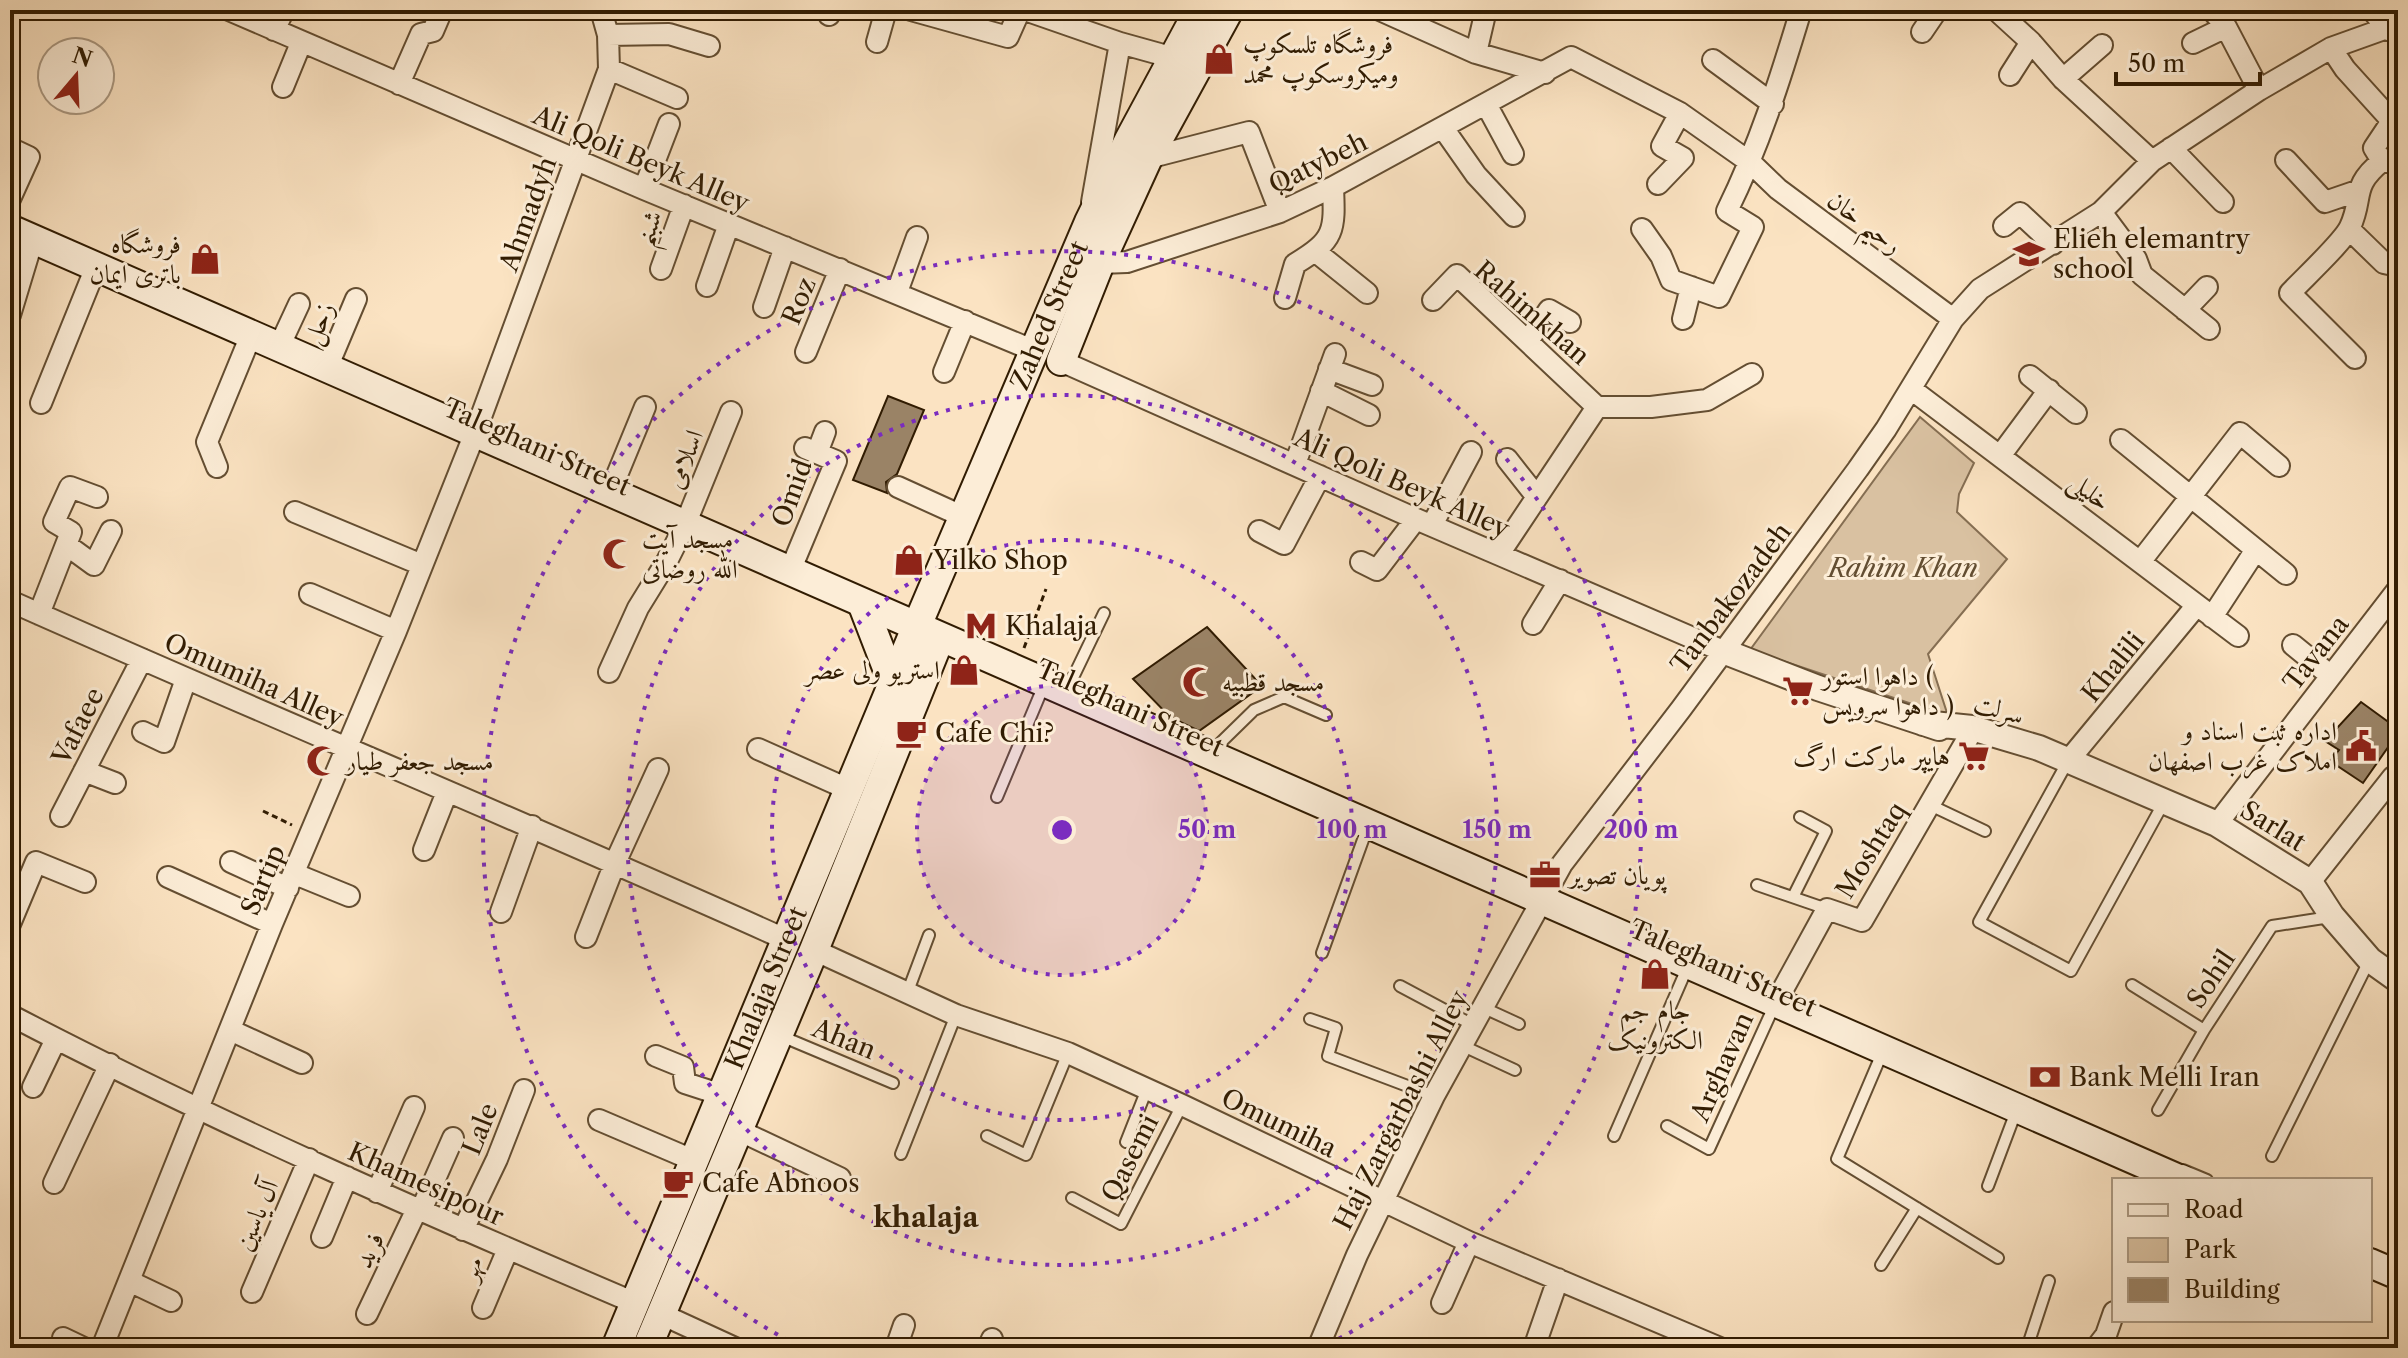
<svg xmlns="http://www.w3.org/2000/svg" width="2408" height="1358" viewBox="0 0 2408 1358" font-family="'Libre Caslon Text',Amiri,serif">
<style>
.green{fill:#d9c1a1;stroke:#856e52;stroke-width:2}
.building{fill:#9a8366;stroke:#311c02;stroke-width:2}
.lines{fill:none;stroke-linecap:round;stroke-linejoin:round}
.service-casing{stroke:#644e32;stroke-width:14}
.minor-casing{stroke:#644e32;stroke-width:24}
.tertiary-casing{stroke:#644e32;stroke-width:28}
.secondary-casing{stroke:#311c02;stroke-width:32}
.path{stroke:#311c02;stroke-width:3;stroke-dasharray:6 4;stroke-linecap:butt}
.service{stroke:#fcedd7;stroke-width:10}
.minor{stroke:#fcedd7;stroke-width:20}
.tertiary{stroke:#fcedd7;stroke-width:24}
.secondary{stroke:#fcedd7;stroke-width:28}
.ring{fill:none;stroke:#7b2cbf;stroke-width:4;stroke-dasharray:4 8}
.labels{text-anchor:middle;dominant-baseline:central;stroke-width:6;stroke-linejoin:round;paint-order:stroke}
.poi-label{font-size:26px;fill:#311c02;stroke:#fcedd7;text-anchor:start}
.street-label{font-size:26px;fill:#311c02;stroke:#fcedd7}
.park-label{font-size:26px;font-style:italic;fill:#634e32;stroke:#fcedd7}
.neighbourhood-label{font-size:28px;font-weight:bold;fill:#311c02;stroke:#fcedd7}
.centre{fill:#7b2cbf;stroke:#fcedd7;stroke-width:4}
.ring-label{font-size:24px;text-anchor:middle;font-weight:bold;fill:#7b2cbf;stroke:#fcedd7;stroke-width:6;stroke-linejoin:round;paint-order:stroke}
</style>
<rect width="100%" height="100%" fill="#fbe3c2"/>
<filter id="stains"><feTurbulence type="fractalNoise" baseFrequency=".0025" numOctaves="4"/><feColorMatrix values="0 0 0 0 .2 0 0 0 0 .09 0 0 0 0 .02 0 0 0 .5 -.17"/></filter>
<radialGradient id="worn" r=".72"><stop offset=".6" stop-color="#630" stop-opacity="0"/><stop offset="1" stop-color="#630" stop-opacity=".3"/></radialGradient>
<path class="green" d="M1920,417L1974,463L1959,494L1957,512L2007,559L1928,654L1948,716L1750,650Z"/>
<path class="building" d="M888,396L924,410L897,474L886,482L887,493L853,480Z
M1207,627L1262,686L1199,731L1170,717L1133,679Z
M2361,702L2398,729V733L2363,783L2330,761L2339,750L2325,741Z"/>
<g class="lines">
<defs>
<path id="service" d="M1067,690L1104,613
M1210,753L1254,710L1284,697L1326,715
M2068,761L1979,922L2071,971L2164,802
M997,797L1044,685
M1930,805L1985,831
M1757,885L1827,909
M1793,897L1826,831L1800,817
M1322,953L1368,826
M2132,985L2204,1030
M1400,986L1473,1025
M908,991L929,935
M1482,1007L1519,1024
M1310,1019L1336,1028L1328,1056L1434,1096
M781,1036L893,1083
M1461,1045L1515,1070
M1883,1051L1837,1159L1998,1258
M2158,1110L2204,1030L2272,926L2330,917
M1667,1126L1709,1149L1775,1004
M987,1136L1026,1155L1068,1053
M1614,1136L1688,966
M1126,1142L1147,1089
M901,1154L956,1015
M2272,1156L2369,961
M2183,1170L2207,1180
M1988,1186L2017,1109
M1072,1198L1121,1224L1182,1105
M1881,1265L1917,1208
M2027,1348L2049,1281"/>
<path id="minor" d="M229,10L644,189L1035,351
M911,10L1008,37L1020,10
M1025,10L1120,43
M1380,10L1476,53L1545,73
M1996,10L2031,42L2063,79L2152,161
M2212,10L2226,27L2259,90
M2372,10L2388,30
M829,15L831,10
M274,30L284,10
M1922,32L1937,10
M608,35L669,34L709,46
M877,42L886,10
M2193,43L2226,27
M2331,48L2345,69L2392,121L2374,148L2382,161L2398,164
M1476,53L1486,10
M1713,60L1773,104
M609,69L677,98
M2010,75L2031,42
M2063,79L2102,45
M399,84L421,34L433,31L442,10
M283,87L301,43
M1486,104L1513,154
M1443,128L1476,175L1514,216
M10,148L29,157L10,199
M2171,148L2223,202
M1148,158L1249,132L1280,212
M2286,160L2325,202L2357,191
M1658,184L1683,158L1662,146L1680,113
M644,189L669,124
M1092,202L1120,43L1174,58
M2101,212L2136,259L2142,275L2209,329
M2004,226L2020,213L2053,244
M1642,229L1661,256L1671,280L1719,297L1753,227L1727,211C1759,146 1780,80 1801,10
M2349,229L2384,263L2398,266
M1316,252L1367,293
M1100,263L1127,262L1280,212L1333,187L1571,57L1680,113L1751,163L1778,189L1953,319
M661,269L684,205
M707,286L729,224
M897,292L917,237
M1285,298L1295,264C1335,240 1335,231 1333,187
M1433,300L1457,275L1597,407H1651L1707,400L1752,374
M764,307L785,247
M2185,310L2207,287
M10,315L33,239
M1683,319L1691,287
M1528,341L1549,310L1570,322
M279,347L299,304
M806,352L840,269
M2355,358L2290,293C2303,279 2343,242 2350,227C2364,197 2350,187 2382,161
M1061,361L1416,519L1723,651
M327,368L356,299
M1329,369L1372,385
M944,372L965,321
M2030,376L2076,413
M1911,389L2238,636
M1321,391L1369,415
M41,403L96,267
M2121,440L2286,574
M817,453L825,432
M2000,456L2049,390
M1507,459L1537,497
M1295,464L1335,354
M217,467L207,442L251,335
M898,487L964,517
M610,492L645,407
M295,512L422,565
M1432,525L1471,452
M1259,531L1284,544L1320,476
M68,546L94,565L111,531
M1499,554L1597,407
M1361,562L1377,570L1416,519
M2140,562L2240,433L2279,466
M790,571L836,461L805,448
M310,594L396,631
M10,601C268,716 529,824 787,940
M39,614L71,532L54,522L70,487L97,497
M2212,617L2255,551
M1533,624L1560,580
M2293,645L2331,676
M609,672L638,608L667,561L685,525L731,412
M143,732L164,742L186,679
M758,749L850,790
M2068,761L2197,605
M84,771L115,783
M61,816L142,659
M2217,824L2398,589
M424,850L447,792
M231,862L288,888
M295,874L349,896
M168,877L272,924
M2310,882L2393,777
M501,912L532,826
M10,924L36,862L85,882
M586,937L615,863L658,769
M814,950L956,1015L1068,1053L1182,1105L1469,1242L1720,1348
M1776,1002L1827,909L1862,921L1968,738
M10,1015C213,1121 424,1213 635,1303
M230,1030L302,1063
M656,1056L683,1067L685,1083L722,1095
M33,1087L56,1039
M599,1120L695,1161
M738,1130L840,1178
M54,1183L110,1064
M377,1192L414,1107
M463,1230L497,1159L524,1090
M322,1237L347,1177
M129,1281L171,1301
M252,1292L309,1159
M1442,1303L1469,1242
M483,1308L508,1249
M367,1314L417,1209L423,1206L453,1138
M661,1314L735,1348
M63,1338L84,1348
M102,1348L272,924L396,631L475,433L609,69L608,35L601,10
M896,1348L904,1325
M988,1348L992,1339
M1318,1348L1357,1255L1434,1096L1562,864L1681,709L1858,469L1886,429L1953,319L1980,289L2101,212L2152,161L2259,90L2331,48L2398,24
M1534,1348L1558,1279
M2096,1348L2106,1335L2114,1312"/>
<path id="tertiary" d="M1723,651L1818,688L1939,728
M1923,723L1972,728L2039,748L2217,824L2310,882L2332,916L2370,960L2398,980"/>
<g id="secondary">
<path d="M10,229L2181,1180"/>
<path d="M1061,361L1100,263L1148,158L1229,10"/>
<path d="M862,603L894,686"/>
<path d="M2370,1263L2398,1275"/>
<path id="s1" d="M616,1348L916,628L1089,222L1129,140L1199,10"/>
<path d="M647,1348L814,950L940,638"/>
</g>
</defs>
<use href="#service" class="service-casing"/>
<use href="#minor" class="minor-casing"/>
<use href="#tertiary" class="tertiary-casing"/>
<use href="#secondary" class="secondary-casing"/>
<path class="path" d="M1024,648L1046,589
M263,811L292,825"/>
<use href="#service" class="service"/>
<use href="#minor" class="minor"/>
<use href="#tertiary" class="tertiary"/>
<use href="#secondary" class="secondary"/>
</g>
<circle cx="1062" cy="830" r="145" fill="#7b2cbf" fill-opacity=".12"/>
<g class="ring">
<circle cx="1062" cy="830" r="145"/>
<circle cx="1062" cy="830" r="290"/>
<circle cx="1062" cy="830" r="435"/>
<path d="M799 1346A579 579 0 1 1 1325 1346"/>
</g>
<defs>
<symbol id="shop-bare" viewBox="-9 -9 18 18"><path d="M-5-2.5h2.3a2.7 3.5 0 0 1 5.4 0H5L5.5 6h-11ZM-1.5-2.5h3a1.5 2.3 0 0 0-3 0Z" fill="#8f2418" stroke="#fcedd7" stroke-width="2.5" paint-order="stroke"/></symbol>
<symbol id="school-bare" viewBox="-9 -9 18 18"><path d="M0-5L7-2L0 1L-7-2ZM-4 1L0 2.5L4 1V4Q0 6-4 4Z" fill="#8f2418" stroke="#fcedd7" stroke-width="2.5" paint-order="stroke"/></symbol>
<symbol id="mosque-bare" viewBox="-9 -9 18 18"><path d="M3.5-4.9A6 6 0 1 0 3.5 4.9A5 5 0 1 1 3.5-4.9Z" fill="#8f2418" stroke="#fcedd7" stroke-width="2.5" paint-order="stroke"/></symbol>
<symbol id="metro-bare" viewBox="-9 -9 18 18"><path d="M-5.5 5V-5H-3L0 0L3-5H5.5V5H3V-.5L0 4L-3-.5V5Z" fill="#8f2418" stroke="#fcedd7" stroke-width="2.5" paint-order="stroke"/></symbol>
<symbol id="supermarket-bare" viewBox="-9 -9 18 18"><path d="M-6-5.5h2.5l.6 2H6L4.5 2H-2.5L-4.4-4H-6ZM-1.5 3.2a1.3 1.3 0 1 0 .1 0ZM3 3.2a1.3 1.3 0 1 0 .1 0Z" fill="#8f2418" stroke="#fcedd7" stroke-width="2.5" paint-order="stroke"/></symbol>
<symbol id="cafe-bare" viewBox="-9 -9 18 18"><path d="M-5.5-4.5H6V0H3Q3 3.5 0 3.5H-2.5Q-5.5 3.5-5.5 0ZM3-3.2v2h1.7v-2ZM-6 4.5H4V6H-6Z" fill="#8f2418" stroke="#fcedd7" stroke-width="2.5" paint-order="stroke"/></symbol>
<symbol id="civic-bare" viewBox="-9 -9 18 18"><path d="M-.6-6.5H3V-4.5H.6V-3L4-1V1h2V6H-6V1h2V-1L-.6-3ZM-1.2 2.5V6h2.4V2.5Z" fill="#8f2418" stroke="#fcedd7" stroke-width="2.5" paint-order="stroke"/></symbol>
<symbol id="office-bare" viewBox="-9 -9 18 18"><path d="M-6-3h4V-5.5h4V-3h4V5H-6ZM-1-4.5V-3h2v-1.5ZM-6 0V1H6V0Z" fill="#8f2418" stroke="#fcedd7" stroke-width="2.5" paint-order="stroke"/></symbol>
<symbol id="bank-bare" viewBox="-9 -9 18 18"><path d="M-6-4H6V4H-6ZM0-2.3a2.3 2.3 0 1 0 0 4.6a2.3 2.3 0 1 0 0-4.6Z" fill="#8f2418" stroke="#fcedd7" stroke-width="2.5" paint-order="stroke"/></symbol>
</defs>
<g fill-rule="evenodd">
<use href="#shop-bare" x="1197" y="37" width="44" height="44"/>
<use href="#school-bare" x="2007" y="232" width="44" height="44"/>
<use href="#shop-bare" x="183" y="237" width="44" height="44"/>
<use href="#mosque-bare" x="596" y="532" width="44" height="44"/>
<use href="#shop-bare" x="887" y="538" width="44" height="44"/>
<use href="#metro-bare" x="959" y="604" width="44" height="44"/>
<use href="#shop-bare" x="942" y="648" width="44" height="44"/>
<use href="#mosque-bare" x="1176" y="660" width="44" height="44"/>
<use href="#supermarket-bare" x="1776" y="669" width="44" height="44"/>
<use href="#cafe-bare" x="889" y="711" width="44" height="44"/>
<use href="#civic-bare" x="2339" y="724" width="44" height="44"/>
<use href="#supermarket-bare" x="1952" y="734" width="44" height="44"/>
<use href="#mosque-bare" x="300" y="739" width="44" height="44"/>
<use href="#office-bare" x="1523" y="853" width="44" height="44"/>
<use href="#shop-bare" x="1633" y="952" width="44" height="44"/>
<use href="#bank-bare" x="2023" y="1055" width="44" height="44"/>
<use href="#cafe-bare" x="656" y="1161" width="44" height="44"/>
</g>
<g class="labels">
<g class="poi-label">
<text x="1243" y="44">فروشگاه تلسکوپ<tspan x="1243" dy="30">ومیکروسکوپ محمد</tspan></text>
<text x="2053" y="239">Elieh elemantry<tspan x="2053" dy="30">school</tspan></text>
<text x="181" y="244" text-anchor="end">فروشگاه<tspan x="181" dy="30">باتری ایمان</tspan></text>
<text x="642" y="539">مسجد آیت<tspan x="642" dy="30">الله روضاتی</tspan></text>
<text x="933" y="560">Yilko Shop</text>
<text x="1005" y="626">Khalaja</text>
<text x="940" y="670" text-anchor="end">استریو ولی عصر</text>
<text x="1822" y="676">داهوا استور (<tspan x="1822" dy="30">داهوا سرویس )</tspan></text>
<text x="1222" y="682">مسجد قطبیه</text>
<text x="2337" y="731" text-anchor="end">اداره ثبت اسناد و<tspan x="2337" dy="30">املاک غرب اصفهان</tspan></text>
<text x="935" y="733">Cafe Chi?</text>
<text x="1950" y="756" text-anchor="end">هایپر مارکت ارگ</text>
<text x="346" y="761">مسجد جعفر طیار</text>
<text x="1569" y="875">پویان تصویر</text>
<text x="1655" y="1010" text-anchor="middle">جام جم<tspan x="1655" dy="30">الکترونیک</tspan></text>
<text x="2069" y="1077">Bank Melli Iran</text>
<text x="702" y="1183">Cafe Abnoos</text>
</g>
<g class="street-label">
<text transform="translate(641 159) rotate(23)">Ali Qoli Beyk Alley</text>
<text transform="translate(1318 163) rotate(-26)">Qatybeh</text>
<text transform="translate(528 214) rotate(-70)">Ahmadyh</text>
<text transform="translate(1865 222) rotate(37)">رحیم خان</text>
<text transform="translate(648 228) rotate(-70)">شبنم</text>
<text transform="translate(799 301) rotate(-68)">Roz</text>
<text transform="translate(1532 313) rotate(41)">Rahimkhan</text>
<text stroke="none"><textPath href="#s1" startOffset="1120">Zahed Street</textPath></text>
<text transform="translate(318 323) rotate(-67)">زحل</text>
<text transform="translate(537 447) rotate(24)">Taleghani Street</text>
<text transform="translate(684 459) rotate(-68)">اسلامی</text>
<text transform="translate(1402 483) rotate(24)">Ali Qoli Beyk Alley</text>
<text transform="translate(2090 491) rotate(37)">خلیلی</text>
<text transform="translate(792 493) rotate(-70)">Omid</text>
<text transform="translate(1731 598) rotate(-53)">Tanbakozadeh</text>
<text transform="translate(2316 653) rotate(-52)">Tavana</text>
<text transform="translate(2113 667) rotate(-51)">Khalili</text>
<text transform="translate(254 680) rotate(24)">Omumiha Alley</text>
<text transform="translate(1130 708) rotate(24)">Taleghani Street</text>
<text transform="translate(1999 709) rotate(15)">سرلت</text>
<text transform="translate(78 726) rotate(-63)">Vafaee</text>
<text transform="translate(2273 826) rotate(32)">Sarlat</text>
<text transform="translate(1871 850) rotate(-58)">Moshtaq</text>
<text transform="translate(263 880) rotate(-67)">Sartip</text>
<text transform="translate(1723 968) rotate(24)">Taleghani Street</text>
<text transform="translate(2211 979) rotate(-56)">Sohil</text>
<text stroke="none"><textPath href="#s1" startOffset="390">Khalaja Street</textPath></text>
<text transform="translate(844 1039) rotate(22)">Ahan</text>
<text transform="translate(1722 1067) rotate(-66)">Arghavan</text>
<text transform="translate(1401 1110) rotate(-63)">Haj Zargarbashi Alley</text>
<text transform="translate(1279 1123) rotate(26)">Omumiha</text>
<text transform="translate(480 1129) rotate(-68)">Lale</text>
<text transform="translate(1130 1158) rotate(-63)">Qasemi</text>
<text transform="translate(426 1184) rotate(24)">Khamesipour</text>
<text transform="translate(256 1215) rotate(-67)">آل یاسین</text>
<text transform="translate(369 1250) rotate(-64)">فرید</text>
<text transform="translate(471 1268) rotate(-67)">مهر</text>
</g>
<g class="park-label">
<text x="1903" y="568">Rahim Khan</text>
</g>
<g class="neighbourhood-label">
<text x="926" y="1217">khalaja</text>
</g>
</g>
<circle cx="1062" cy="830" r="12" class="centre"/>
<g class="ring-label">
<text x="1207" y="838">50 m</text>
<text x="1352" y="838">100 m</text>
<text x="1497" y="838">150 m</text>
<text x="1641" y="838">200 m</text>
</g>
<rect width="2408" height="1358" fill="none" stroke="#fbe3c2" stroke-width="40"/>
<rect x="12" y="12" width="2384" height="1334" fill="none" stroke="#311c02" stroke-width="4"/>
<rect x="20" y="20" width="2368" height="1318" fill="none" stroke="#311c02" stroke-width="2"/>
<rect x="2112" y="1178" width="260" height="144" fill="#fcedd7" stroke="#ab9982" stroke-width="2"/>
<rect x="2128" y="1204" width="40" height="12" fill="#fcedd7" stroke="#ab9982" stroke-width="2"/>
<text x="2184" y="1218" font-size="24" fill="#311c02">Road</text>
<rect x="2128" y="1238" width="40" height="24" fill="#d9c1a1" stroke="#ab9982" stroke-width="2"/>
<text x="2184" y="1258" font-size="24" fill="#311c02">Park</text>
<rect x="2128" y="1278" width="40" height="24" fill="#9a8366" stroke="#ab9982" stroke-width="2"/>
<text x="2184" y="1298" font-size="24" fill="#311c02">Building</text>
<g transform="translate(76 76) rotate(19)"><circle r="38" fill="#fcedd7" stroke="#ab9982" stroke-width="2"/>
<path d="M0-6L14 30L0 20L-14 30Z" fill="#8f2418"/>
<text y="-12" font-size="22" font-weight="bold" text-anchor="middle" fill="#311c02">N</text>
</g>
<path d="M2116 72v12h144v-12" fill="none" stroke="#311c02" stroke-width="4"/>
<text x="2128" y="72" font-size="24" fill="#311c02" stroke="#fcedd7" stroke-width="6" paint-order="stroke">50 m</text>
<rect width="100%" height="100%" filter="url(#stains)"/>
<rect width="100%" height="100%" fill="url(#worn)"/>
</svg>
